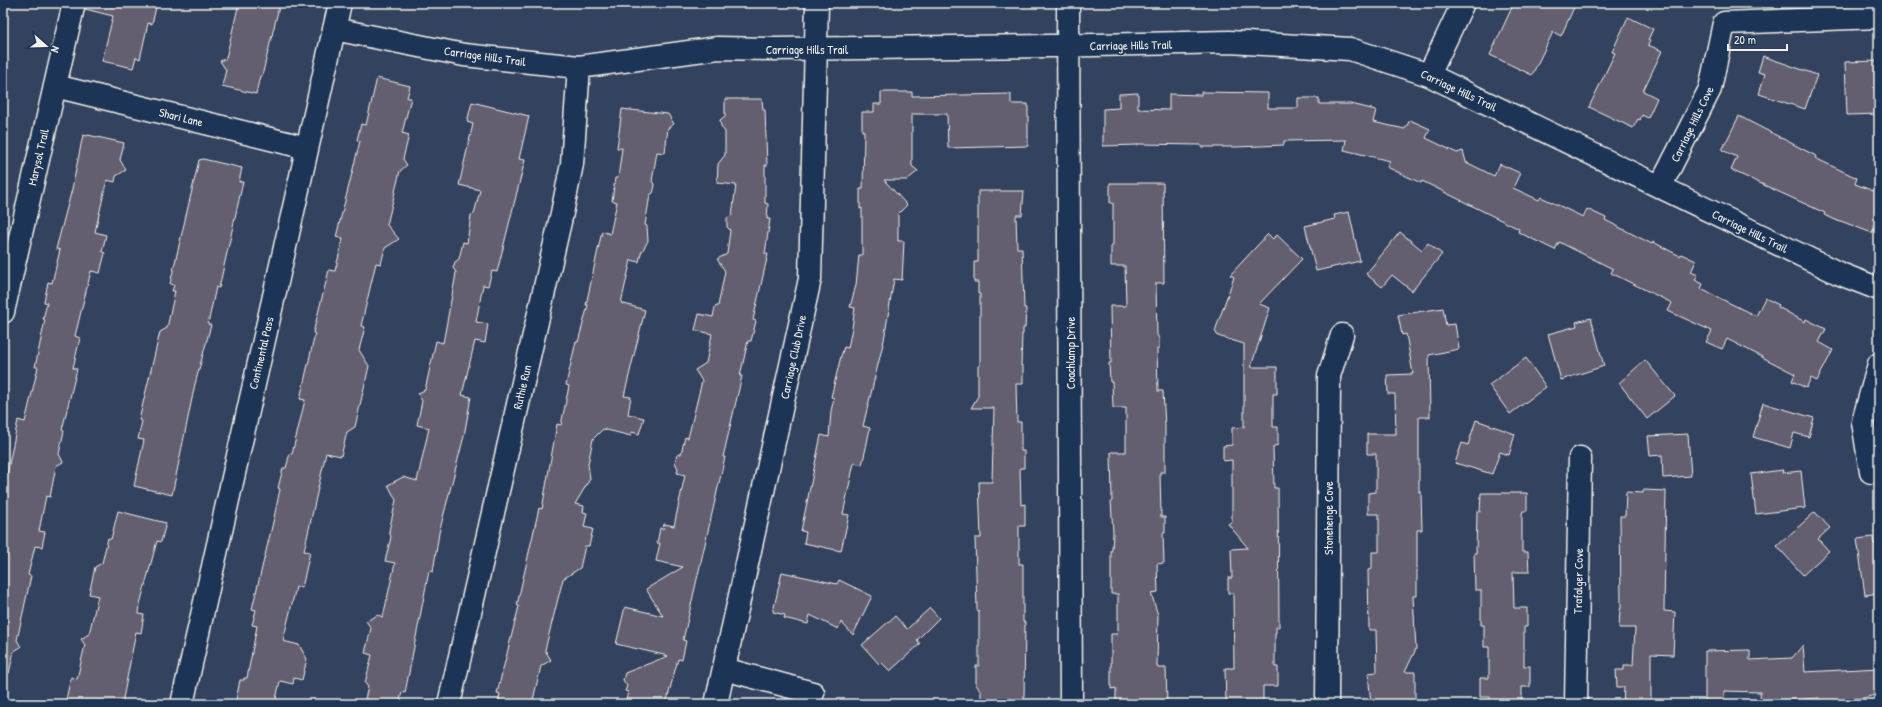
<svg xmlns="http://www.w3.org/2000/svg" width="1882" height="707" viewBox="0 0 1882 707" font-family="'Patrick Hand',sans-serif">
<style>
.building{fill:#635f71;stroke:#f4f1e8}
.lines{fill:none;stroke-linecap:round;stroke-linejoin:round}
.minor-casing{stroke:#f4f1e8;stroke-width:25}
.minor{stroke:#1d3557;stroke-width:22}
.labels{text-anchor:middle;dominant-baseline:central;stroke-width:3.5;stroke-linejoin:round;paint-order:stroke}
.street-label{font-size:12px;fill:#f4f1e8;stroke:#1d3557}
</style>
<rect width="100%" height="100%" fill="#32425f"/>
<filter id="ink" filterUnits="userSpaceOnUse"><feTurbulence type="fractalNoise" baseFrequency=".025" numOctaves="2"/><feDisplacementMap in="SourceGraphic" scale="8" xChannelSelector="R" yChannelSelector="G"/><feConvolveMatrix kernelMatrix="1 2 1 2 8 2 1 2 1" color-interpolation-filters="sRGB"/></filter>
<g filter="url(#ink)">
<path class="building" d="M86,3H157L152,24L148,23L140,59L136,57L133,68L102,61L113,16L85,9Z
M239,3H280L262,76H260L256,94L222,86L226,70L220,61L226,58Z
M1514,3H1576L1561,36L1553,32L1532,75L1490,55Z
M1628,17L1653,29L1648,40L1650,41L1648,45L1662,51L1643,91L1657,98L1648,118L1642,115L1640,120L1638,119L1633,128L1589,107L1615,53L1612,52Z
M1763,56L1817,75L1805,109L1759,94L1765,74L1758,72Z
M1879,61V114L1847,115L1845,62Z
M377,78L410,86L407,98H411L402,133L409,135L403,159L407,165L400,171L387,225L399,239L385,248L381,264L376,263L361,326L365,327L359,350L369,366L355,427L347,432L341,456L326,453L304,551L310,552L302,588L296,587L283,641L299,645L307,659L302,680L294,678L293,684L280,681L275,704H239L240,701L236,700L240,680H244V678H247L257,626L252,625L256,610L252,609L274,518L280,489L278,488L283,468H286L290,453L292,454L305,400L300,399L315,334L313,333L329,270L335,271L343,239L336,237L360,141L357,140L361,124L366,125Z
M881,92H912V96L1011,94V104H1028V146L948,148L947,114H912V166L918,171L907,180H884L907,205L898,214V241H904L902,280L894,279L884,340L863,426L870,428L866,448L862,465L854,463L843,514L849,515L841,551L804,543L806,532L801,531L821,435L829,437L831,411L834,398L831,397L841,356L844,347L848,348L852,328L855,308L850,307L856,285L859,255H862V208L860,209V189H863L864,131H862V112H874V104H881Z
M1201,92L1268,93V108H1298V98H1319V104H1351L1376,110L1373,122L1405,129L1410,120L1430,129L1426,138L1457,153L1463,151L1466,162L1494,176L1500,164L1520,173L1513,188L1539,200L1541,197L1583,217L1587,209L1606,218L1605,220L1652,244L1653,242L1680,256L1681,254L1696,261L1691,272L1698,275L1695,280L1703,284L1701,289L1756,316L1765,298L1779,305L1778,307L1805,322L1806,319L1826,329L1819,342L1833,350L1817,381L1811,378L1806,388L1792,381L1795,374L1727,339L1722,349L1706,342L1712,331L1668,311L1672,303L1611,273L1613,269L1559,242L1555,250L1518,232L1519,229L1422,181L1421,183L1387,167L1390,161L1344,150L1346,140L1284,141V145L1236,147H1201V145L1138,144V145L1103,146V109L1119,108V94L1138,93V109L1169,110V94L1201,95Z
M725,99H762L763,110H765L767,166L765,165V203L768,204L767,219H770L765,254H768L753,320L756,321L751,341H748L740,376H742L723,457H725L683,640L686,641L682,660L678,659L666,704H625L628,692L625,691L627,686L623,680L625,673L668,656L616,644L625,607L663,616L646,589L683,567L656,561L660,543H657L660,528L663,529L664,524L674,526L685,475L677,473L678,469L675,462L677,455L681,454L685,437L688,438L702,381L695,370L706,363L712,334L695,330L699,314L713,317L715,307L718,306L725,271L717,259L727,254L730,230L727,227V218L732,215L736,185L717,183L718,164L725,155V132L721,126L720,120L725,116Z
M472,102L529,116L519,159L525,160L497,272L492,271L488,286L483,285L476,322L488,324L485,343L475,341L462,395L471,397L464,436L439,533L433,572L429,571L405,693L402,692L399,704H384L365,699L368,687L365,683L372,655L365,653L371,628L366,621L378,615L383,617L395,563L385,561L391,537L389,531L396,500L388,485L403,477L417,481L429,428L417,425L422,401L418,393L425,390L436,341L443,343L455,279L456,272L453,268L455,262L459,259L463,242L467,243L471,215L474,214L480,190L459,185L473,124L467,122Z
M622,109L668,114L674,124L668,128L665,153L657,152L652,181L655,186L653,193L650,195L645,225L647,226L648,241L641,253L639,262L631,260L621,303L645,310L624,396L631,397L628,414L644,418L639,434L632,432L631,436L603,429L593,439L588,464L590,479L575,504L584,506L583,512L587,513L584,527L593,529L589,546H585L580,568L563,579L545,650L551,660L541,666L532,704H498L500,694L497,693L519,606L517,605L539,508L542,509L557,424L561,425L569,386L566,385L576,341L578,342L588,305H586L602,231L610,234L617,202L612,201L615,178H618L622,148H617Z
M1739,116L1816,156L1815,158L1857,178L1855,184L1879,193V232L1873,230L1872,233L1838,220V221L1824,215L1825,213L1731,170L1737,157L1722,150Z
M83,135L87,136L88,135L124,143L120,160L126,170L116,176L115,182L107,180L95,232L106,235L102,252L105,253L100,273L91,271L75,336L80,338L73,368L77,369L62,430L64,431L59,454L63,462L56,466L50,497L46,496L39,531L45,532L42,547L35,546L28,575L31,576L17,640L21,647L14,651L9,673L3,672V523L7,505L3,504V478L6,479L18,420L25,422L38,367H35L45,320L43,319L47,303L44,302L48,282L52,283L60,250L56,249L72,189Z
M203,159L242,168L239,182H243L219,288L216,287L208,324L211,325L195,384L172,495L134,486L144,440L138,439L142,421L139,420L160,332L167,328L175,291H172L174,285L170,284L199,160Z
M1110,183H1163L1164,283H1156L1157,335L1159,338V349H1157L1158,391H1163L1165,426V472H1160L1161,517H1165V533H1163L1164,563L1157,564L1158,592L1151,593L1158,615L1157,665L1158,668H1166L1167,704H1116V688L1111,689V634H1117L1118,629V594H1111V550H1112L1113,533L1111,501H1112L1111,452H1126V408H1113L1112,382H1110L1109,363H1111L1110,306H1126L1125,266H1111V246H1113V203H1110Z
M978,191H1024L1022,215H1016L1017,248H1022L1024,308H1026L1025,328H1023V334H1022L1021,366H1023V384H1016L1017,422H1021V451H1024V468H1020L1021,505L1025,504V526H1019V564H1023V622H1025L1024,700L981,701V691L976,685V666H979V611L977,610L975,538H981L979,482H992L994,408H971L978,396V366H980V294H978V282H974V262H978Z
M1349,212L1360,261L1316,271L1305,226L1335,219L1334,215Z
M1400,232L1422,250L1428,243L1442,254L1412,291L1392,275L1382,287L1366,274Z
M1268,234L1273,239L1277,235L1302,259L1259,304L1270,308L1251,367H1277V394H1273V427H1278V445L1274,446L1273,448L1274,488H1278L1279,627H1276V633H1275V667H1278V686H1263V704H1226L1225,668H1234L1233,593H1228V578H1232L1231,549L1248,548L1228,524L1232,521V460L1223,461V446L1232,445V428L1244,427V344L1218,336L1215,331L1234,277L1230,275Z
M1443,308L1446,325L1455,324L1459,349L1429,355L1430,417H1419V492H1421L1422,530H1417V596H1413L1416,649L1405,672H1415V704H1371L1368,673L1377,672L1376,630H1369L1368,570L1372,569V552H1379V514H1368V493L1376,492V454H1367V434H1396L1395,394H1388L1387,375L1413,374L1406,334L1402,335L1398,315Z
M1591,318L1604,366L1561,380L1548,334L1577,326L1576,322Z
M1526,358L1546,387L1510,414L1489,385Z
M1645,360L1675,396L1647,419L1619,383Z
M1763,403L1814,418L1809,437L1794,433L1790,448L1753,437Z
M1476,420L1515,434L1509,455L1500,452L1492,474L1455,463L1462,443L1468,445Z
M1688,434L1691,476L1663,478L1662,455L1650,456L1648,436Z
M1783,470L1782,473L1801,471L1805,508L1756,514L1751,474Z
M1643,490L1666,491L1664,611L1675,612L1673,655L1651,654V704H1623L1624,687H1617L1616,670H1624V665H1633L1635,628H1619L1620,609H1621L1620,516H1625L1626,492L1643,493Z
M1481,493H1527V511H1523L1522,514V552H1528L1529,572H1513L1514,608H1527V627H1524V666H1530V687H1522V704H1490V697H1480V678H1489V647H1484V625H1481V590H1475L1474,553H1476L1477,511L1480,512Z
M118,511L166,523L161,542L157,541L140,604L139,614L144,615L141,633L136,632L122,704H65L71,677L77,679L85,645L81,639L89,634L98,596L89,594L95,567L102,563L108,538L111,539Z
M1815,512L1830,528L1818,539L1829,551L1803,575L1777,546Z
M1873,537L1874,544L1879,543V593L1865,595L1857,539Z
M782,572L837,584L839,580L872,596L853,635L841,622L838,629L810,615L808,624L784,618L785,615L773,612Z
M930,608L939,618L917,640L920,644L890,671L881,662L879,664L862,645L895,616L907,629Z
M1803,645L1805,672L1879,668V694L1863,698L1839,700L1840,703L1820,704L1819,698L1777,701V703L1761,704L1760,692L1724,691V704H1705V651L1750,650V660L1792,658Z"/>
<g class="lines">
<defs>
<path id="minor" d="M1068,3L1071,704
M334,29L464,55L579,67L718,48L775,49L1050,46L1229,42L1350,49L1429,75L1838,273L1879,289
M1429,75L1463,3
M55,86L307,148
M1660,187L1710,89L1724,23L1879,17
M3,312L74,3
M1871,472L1863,422L1879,364
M724,669L813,693
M182,704L340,3
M449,704L562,213L572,164L579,67
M716,704L810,279L817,3
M1327,704L1329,376L1342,335
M1576,704L1580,458"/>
</defs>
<use href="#minor" class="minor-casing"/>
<use href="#minor" class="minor"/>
</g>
</g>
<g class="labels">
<g class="street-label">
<text transform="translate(1131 45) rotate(-1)">Carriage Hills Trail</text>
<text x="807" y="49">Carriage Hills Trail</text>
<text transform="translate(485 56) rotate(8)">Carriage Hills Trail</text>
<text transform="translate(1459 90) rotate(25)">Carriage Hills Trail</text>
<text transform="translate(181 117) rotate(14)">Shari Lane</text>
<text transform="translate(1692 124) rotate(-64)">Carriage Hills Cove</text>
<text transform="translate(38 157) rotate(-77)">Marysol Trail</text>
<text transform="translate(1750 231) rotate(26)">Carriage Hills Trail</text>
<text transform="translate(261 353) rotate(-77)">Continental Pass</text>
<text transform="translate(1070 353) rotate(-90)">Coachlamp Drive</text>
<text transform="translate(793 357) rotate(-78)">Carriage Club Drive</text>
<text transform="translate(522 387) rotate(-77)">Ruthie Run</text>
<text transform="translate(1328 518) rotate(-90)">Stonehenge Cove</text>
<text transform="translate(1578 581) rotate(-89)">Trafalger Cove</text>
</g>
</g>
<rect width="1882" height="707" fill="none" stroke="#1d3557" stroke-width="16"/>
<rect x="8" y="8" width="1866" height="691" fill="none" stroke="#f4f1e8" stroke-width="1.5" filter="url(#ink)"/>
<g transform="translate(46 46) rotate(110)" stroke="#1d3557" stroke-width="3" paint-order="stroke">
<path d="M0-3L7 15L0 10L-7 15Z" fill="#f4f1e8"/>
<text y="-6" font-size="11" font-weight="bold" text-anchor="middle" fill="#f4f1e8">N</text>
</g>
<path d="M1728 44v6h59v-6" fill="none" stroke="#f4f1e8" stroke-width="2"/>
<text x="1734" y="44" font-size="12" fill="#f4f1e8" stroke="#1d3557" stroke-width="3" paint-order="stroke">20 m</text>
</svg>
